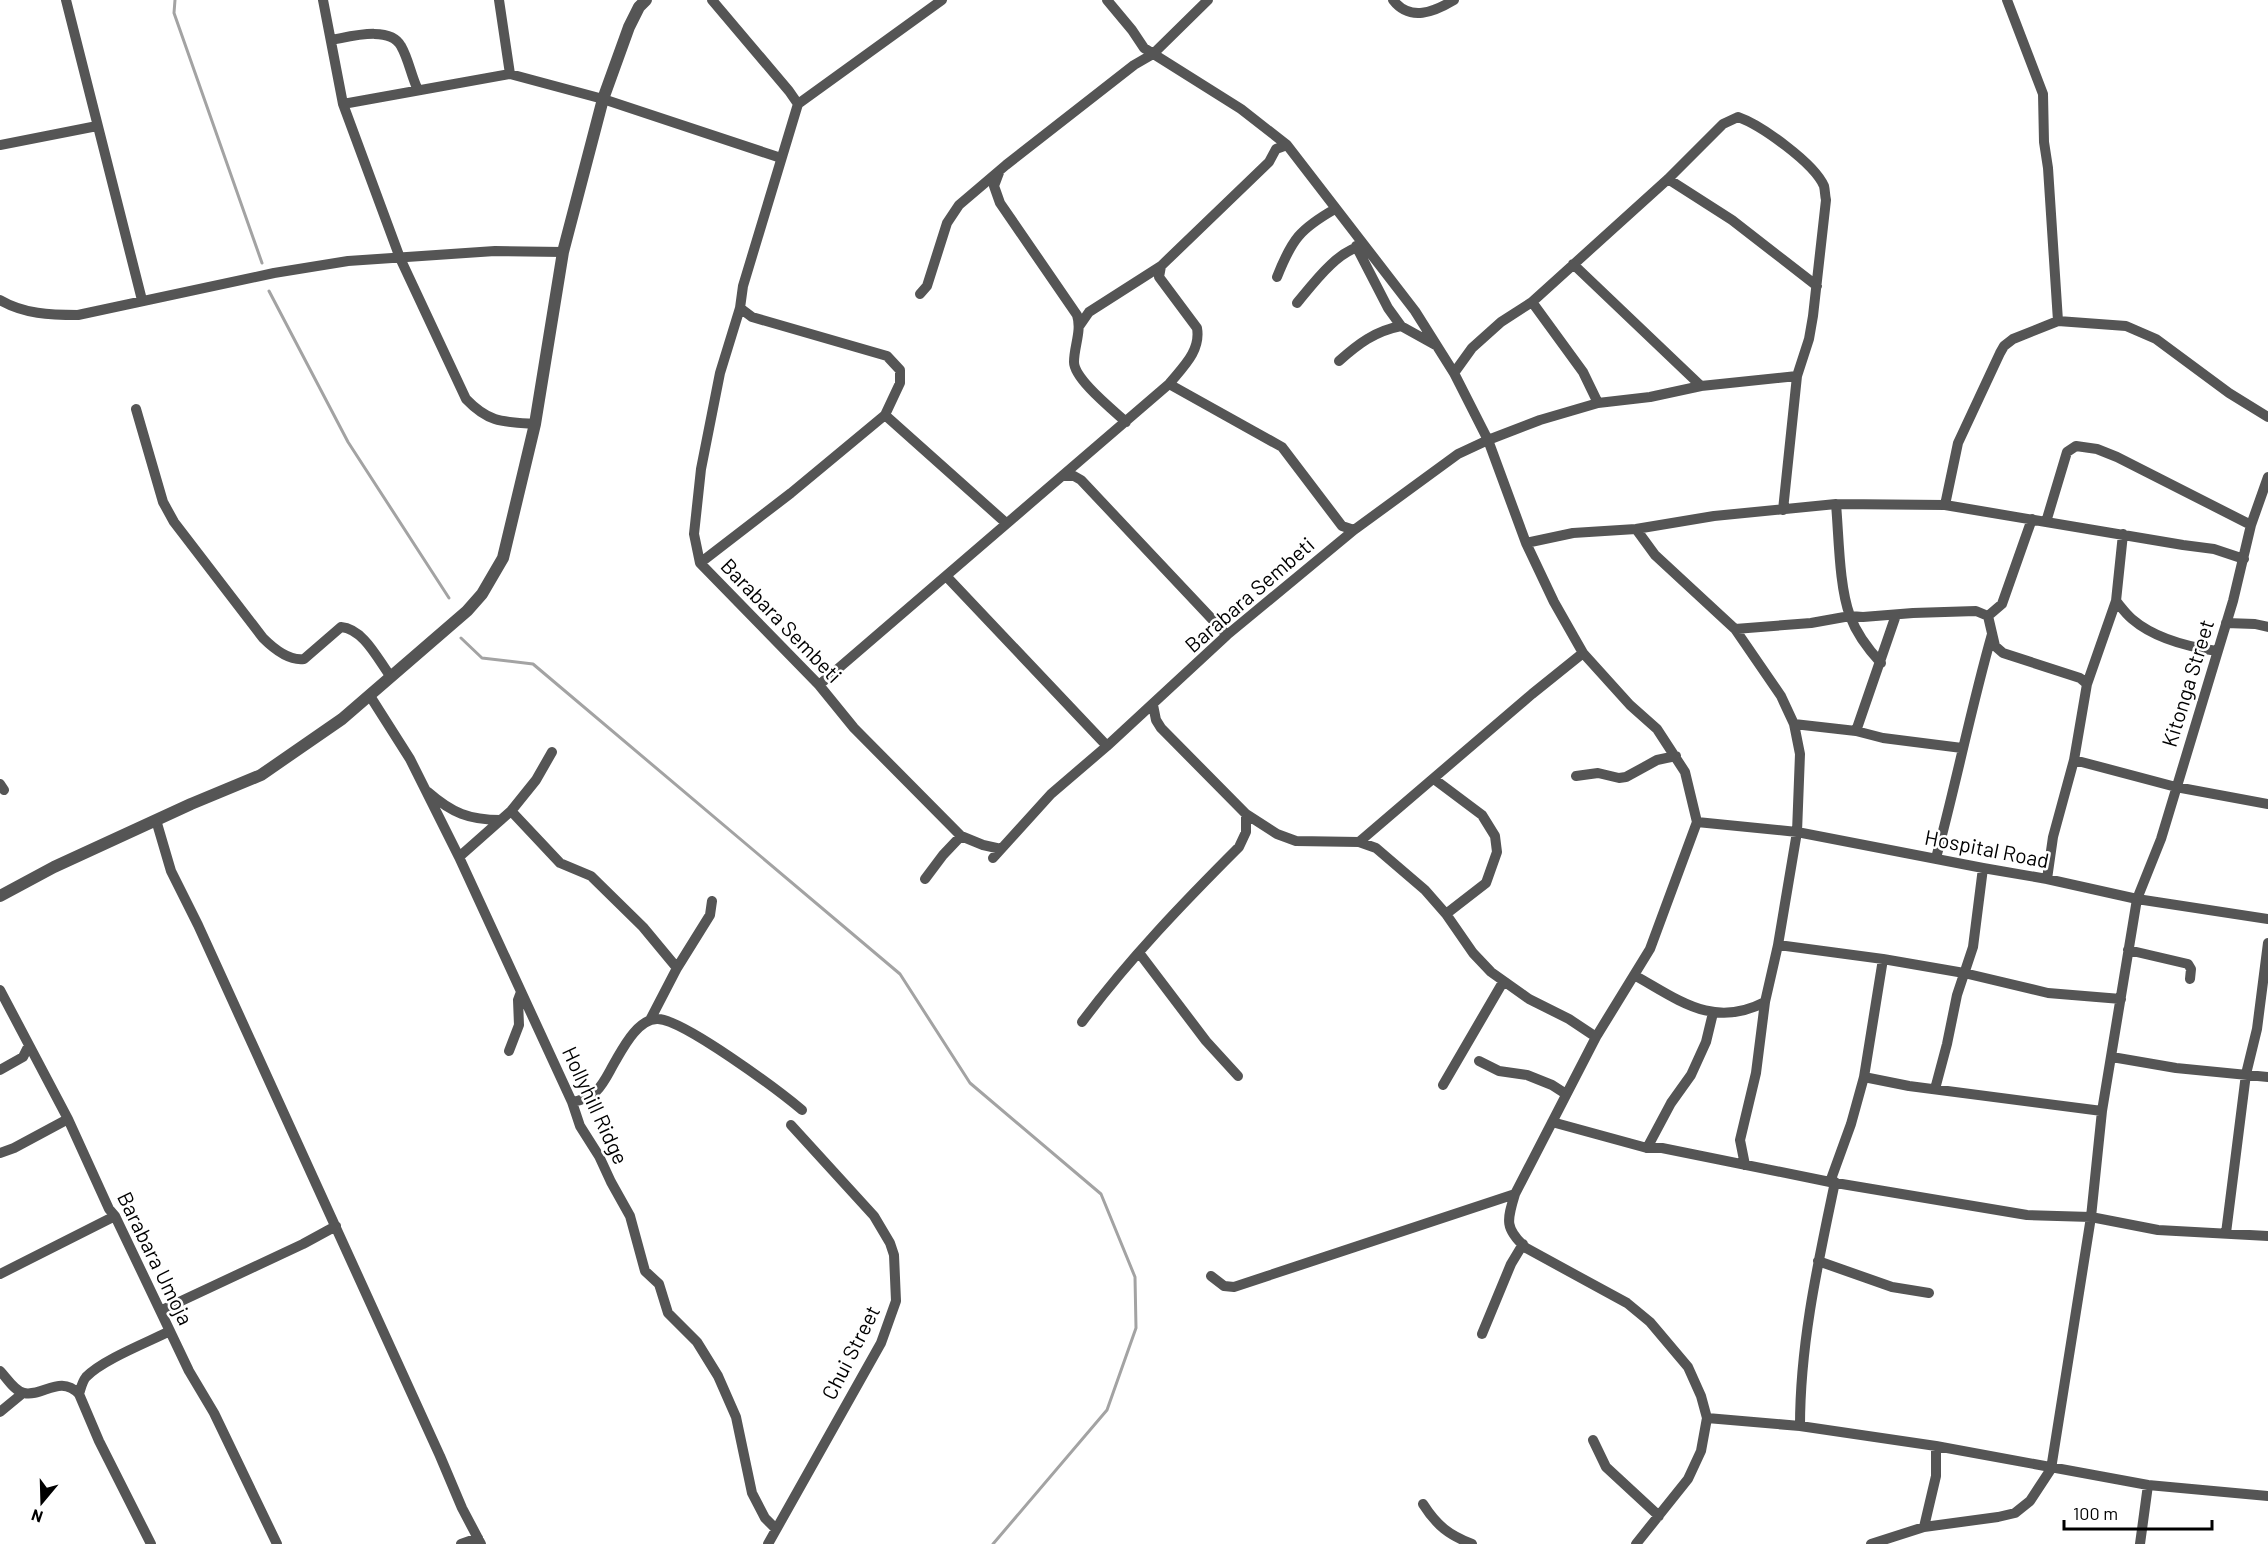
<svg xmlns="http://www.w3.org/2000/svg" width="2268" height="1544" viewBox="0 0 2268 1544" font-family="Barlow,sans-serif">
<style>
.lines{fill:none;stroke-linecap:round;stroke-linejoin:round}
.stream{stroke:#a3a3a3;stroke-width:3}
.minor{stroke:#555;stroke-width:10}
.tertiary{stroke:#555;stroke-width:12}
.labels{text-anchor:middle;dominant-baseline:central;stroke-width:5;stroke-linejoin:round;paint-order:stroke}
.street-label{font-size:21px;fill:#000;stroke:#fff}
</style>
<rect width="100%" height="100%" fill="#fff"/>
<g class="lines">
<path class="stream" d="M175,0L174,13L262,263
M269,291L348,442L449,598
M461,638L482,658L533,664L900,974L970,1083L1101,1194L1135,1277L1136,1328L1107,1410L993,1544"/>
<path class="minor" d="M66,0L142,300
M323,0L343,104L400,258L466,399C489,423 503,422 535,424
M499,0L510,74
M712,0L789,91L798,104
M1107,0L1132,30L1144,48L1241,109L1287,145L1415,311L1454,373L1488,440L1526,543L1554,602L1583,653L1630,705L1657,729L1685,772L1697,822L1650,949L1596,1037L1515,1194C1507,1220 1504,1228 1526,1248L1627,1303L1650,1322L1688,1367L1701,1396L1707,1418L1701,1451L1688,1479L1636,1544
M1393,0C1410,22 1434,12 1454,0
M2007,0L2043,94L2044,142L2048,168L2058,321
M331,40C349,37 390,25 401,46C409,60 411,76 418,90
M343,104L510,74L603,99L781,158
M0,145L97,126
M1000,170L994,186L1000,203L1077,315C1082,331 1074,346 1074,362C1074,379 1113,410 1126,422
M1668,179L1732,220L1817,286
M1356,246L1388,308L1401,326
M1573,264L1701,386
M1277,277C1292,239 1300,229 1335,209
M920,294L927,286L947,223L959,205L1006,165L1134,65L1153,54L1208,0
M0,300C24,314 50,315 78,315L274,273L348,261L495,251L563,252
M1532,302L1583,372L1598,403
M1297,303C1312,285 1339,248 1364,246
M740,308L720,373L701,469L694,534L700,563L819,685L854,728L961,836L983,845L1001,849
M1080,325L1089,312L1161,266
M1339,361C1358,344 1375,331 1401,326L1437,346
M1454,373L1472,348L1501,322L1532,302L1668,179L1723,124L1738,117C1761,125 1814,163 1824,186C1825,190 1825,196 1826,200L1813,316L1809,339L1797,376L1783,510
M1169,384L1282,447L1342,526L1354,530
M136,409L163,502L174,522L263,638C273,648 289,661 304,659L341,627C364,629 378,660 391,677
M885,415L1006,523
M1063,476H1074L1081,480L1227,635
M1836,504C1839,538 1839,586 1850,616C1857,635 1868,649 1881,663
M1945,505L1958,443L2000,353L2004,346L2013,339L2058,321L2126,326L2156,339L2229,393L2268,417
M2046,522L2067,452L2076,446L2097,449L2117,457L2251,525
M1636,529L1655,555L1735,629L1781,696L1794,724L1800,754L1797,832L1778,945L1765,1002L1756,1073L1740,1140L1745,1165
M1526,543L1573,533L1636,529L1714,516L1836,504L1945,505L2183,545L2214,549L2244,559
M700,563L791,493L885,415L900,383V370L887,356L752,317L740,308L743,286L798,104L942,0
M947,577L1107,746
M2116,601C2121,607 2126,614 2132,619C2154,638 2189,647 2217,651
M1988,616L2002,604L2032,519
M2226,623L2255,624L2268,627
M1735,629L1811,623L1850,616L1863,617L1913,613L1976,611L1988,616L1995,646L2003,653L2080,678L2087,684L2074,760L2053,837L2047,879
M2087,684L2116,601L2123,534
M819,685L1169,384C1183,367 1201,351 1197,328L1162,281L1159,277L1161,266L1269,162L1276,149L1287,145
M370,696L410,759L459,857L572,1102L580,1126L599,1156L611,1182L630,1216L645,1271L659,1284L668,1313L697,1342L718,1376L736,1417L752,1493L765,1518L775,1528
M1153,705L1156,720L1161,728L1246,814L1277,834L1296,841L1359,842L1376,848L1425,890L1446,914L1473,953L1491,972L1529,999L1569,1019L1596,1037
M1794,724L1856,731L1883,738L1962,748
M1856,731L1896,615
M2074,760L2176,787L2268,804
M1576,776L1598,773L1619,778L1626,777L1657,760L1676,756
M1434,779L1482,815L1495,836L1497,852L1486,883L1446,914
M0,784L4,790
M428,792C452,813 469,820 501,820
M511,811L560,863L591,876L643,927L677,968
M156,820L171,871L198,925L440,1456L462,1508L481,1544
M1697,822L1797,832L1983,868L2047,879L2137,899L2268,919
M1359,842L1532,694L1583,653
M459,857L511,811L536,780L552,752
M993,858L1051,794L1107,746L1227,635L1354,530L1458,454L1488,440L1540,420L1598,403L1650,397L1701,386L1797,376
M1936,858C1956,784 1971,708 1992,634
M925,879L943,855L961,836
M1778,945L1883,959L1964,973L2048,993L2121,999
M2128,950L2188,964L2191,969L2190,979
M1140,954L1206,1041L1238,1076
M1634,975C1679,1000 1713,1029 1765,1002
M0,990L68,1119L109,1209L115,1216L189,1371L214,1413L277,1544
M650,1020L677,968L710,915L712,901
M1082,1022C1129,959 1184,902 1239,847L1246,832V814
M509,1051L519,1025L518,1000L521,992
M2112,1057L2176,1068L2268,1077
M1479,1061L1499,1071L1527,1075L1552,1085L1566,1094
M0,1070L23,1057L29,1045
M1864,1077L1909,1086L2102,1111
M1443,1085L1503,982
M1935,1089L1947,1044L1957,995L1973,947L1983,868
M572,1102C600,1097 603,1082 616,1060C624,1046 639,1018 658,1019C684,1020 778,1090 802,1110
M1552,1122L1647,1148H1662L1830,1182L2027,1215L2091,1217L2158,1230L2268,1236
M1647,1148L1671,1103L1691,1075L1706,1042L1713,1013
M0,1153L14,1148L68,1119
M1830,1182L1851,1124L1864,1077L1883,959
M2226,1233L2246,1074L2257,1029L2268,943
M1818,1261L1892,1287L1929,1293
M0,1274L115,1216
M1211,1276L1224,1286L1234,1287L1515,1194
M162,1310L303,1244L336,1226
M1482,1334L1511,1264L1523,1244
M0,1371C7,1378 14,1391 24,1393C43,1397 60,1374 79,1394L99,1441L151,1544
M79,1394C81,1388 82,1382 86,1377C102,1360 148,1342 170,1331
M0,1412L23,1393
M1707,1418L1800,1426L1936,1446L2148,1485L2268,1496
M1800,1426C1800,1343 1818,1263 1835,1182
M1593,1440L1606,1467L1659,1516
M1423,1504C1437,1526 1449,1535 1472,1544
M1924,1527L1936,1476V1446
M461,1544L478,1538
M768,1544L881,1343L896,1301L894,1255L890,1243L874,1216L791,1125
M1871,1544L1924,1527L1998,1517L2015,1513L2030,1501L2051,1469L2091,1217L2102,1111L2137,899L2161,839L2233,601L2251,525L2268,477
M2140,1544L2148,1485"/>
<path class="tertiary" d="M0,896L54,867L191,804L261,775L342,719L467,611L482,594L503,558L535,424L563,252L603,99L629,27L639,7L646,0"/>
</g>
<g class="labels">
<g class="street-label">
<text transform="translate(1249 594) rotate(-41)">Barabara Sembeti</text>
<text transform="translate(782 620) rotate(46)">Barabara Sembeti</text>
<text transform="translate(2187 683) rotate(-73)">Kitonga Street</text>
<text transform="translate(1987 848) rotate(11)">Hospital Road</text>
<text transform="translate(596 1105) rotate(65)">Hollyhill Ridge</text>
<text transform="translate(156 1258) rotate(64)">Barabara Umoja</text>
<text transform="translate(850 1352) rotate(-63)">Chui Street</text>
</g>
</g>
<g transform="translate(42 1502) rotate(199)" stroke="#ffffff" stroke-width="4.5" paint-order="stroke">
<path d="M0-4.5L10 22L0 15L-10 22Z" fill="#000000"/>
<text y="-9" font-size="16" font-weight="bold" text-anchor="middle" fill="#000000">N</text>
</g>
<path d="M2064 1520v9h148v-9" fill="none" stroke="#000000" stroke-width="3"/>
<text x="2073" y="1520" font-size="18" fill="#000000" stroke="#ffffff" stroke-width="4.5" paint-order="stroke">100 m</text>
</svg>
